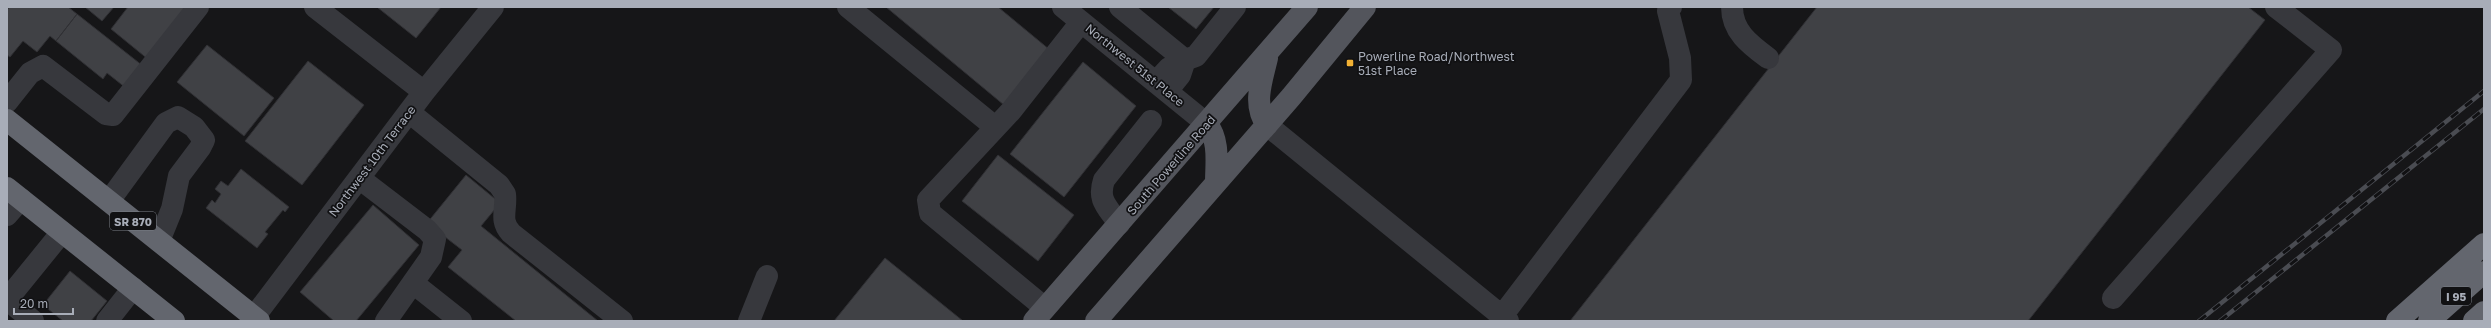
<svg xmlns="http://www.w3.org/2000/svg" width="2491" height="328" viewBox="0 0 2491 328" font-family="'Golos Text',sans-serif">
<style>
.building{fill:#404145;stroke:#303034}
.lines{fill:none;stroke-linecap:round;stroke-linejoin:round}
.minor{stroke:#37383d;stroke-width:22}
.major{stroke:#53555c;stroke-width:22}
.highway{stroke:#63666e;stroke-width:22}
.rail-casing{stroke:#4a4c52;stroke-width:4.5}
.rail{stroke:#111113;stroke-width:3;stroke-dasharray:9;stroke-linecap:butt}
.poi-dot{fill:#f2b134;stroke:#111113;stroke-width:1.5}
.labels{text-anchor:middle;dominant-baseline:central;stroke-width:3.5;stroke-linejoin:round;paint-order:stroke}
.shield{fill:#111113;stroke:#7b7e86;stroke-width:1}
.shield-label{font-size:11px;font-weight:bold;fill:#a8adb8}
.poi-label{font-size:12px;fill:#a8adb8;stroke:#111113;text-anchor:start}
.street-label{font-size:12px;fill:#a8adb8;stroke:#111113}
</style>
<rect width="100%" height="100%" fill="#161618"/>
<path class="building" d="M9,7H68L77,14L56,41L50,36L37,52L23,41L10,57L7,55V10Z
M85,7H114L102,21Z
M128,7H190L149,60L111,29Z
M377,7H441L416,38Z
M886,7H998L1050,50L1004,105Z
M1168,7H1214L1196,29Z
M1817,7H2248L2265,20L2028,321H1570Z
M77,14L143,66L126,88L107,73L103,79L56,41Z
M207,45L274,98L244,136L177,82Z
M308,61L364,105L302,185L245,141Z
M1083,62L1136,106L1064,197L1010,154Z
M998,155L1074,215L1038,261L962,201Z
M241,169L289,207L285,212L283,210L265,232L268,234L257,248L206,208L212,200L215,203L221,194L215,189L221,181L228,186Z
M466,175L500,203L481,226L598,321H516L448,267L462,250L427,223Z
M373,205L419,245L356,321H334L300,292Z
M885,258L963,321H834Z
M70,271L107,301L91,321H63L43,305Z"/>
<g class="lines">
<path class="minor" d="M315,7L424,92
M848,7L995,127
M1063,7L1207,124
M1120,7L1185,60L1196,56L1235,7
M1732,7C1732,31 1749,44 1768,58
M1156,82L1169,68L1185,60L1180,75L1167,91
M7,102L30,73L43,66L106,114L113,115L198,7
M409,112L499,185L505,194C507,210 499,220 511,233L622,321
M1267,125L1508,321
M359,178L427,230L435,239L431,257L386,321
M109,201L166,123L178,117L194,127L204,140L200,148L179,176L172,209L159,241
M7,215L21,199
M1119,224C1108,207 1097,201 1104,180L1151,121
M413,283L461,321
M2113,298L2331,50L2276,7
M1045,308L930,213L928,200L1011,111L1081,22
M1502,316L1681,80L1680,58L1668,11L1671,7
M254,317L424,92L493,7
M33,321L14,305L10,296L62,232
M107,321L133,288
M749,321L767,276"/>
<path class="major" d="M1207,124C1220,141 1216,163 1216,183
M1267,125C1252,105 1262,80 1267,58
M1034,321L1307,7
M1096,321L1291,97L1365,7"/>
<path class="highway" d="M7,120L259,321
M7,188L174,321
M2397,321L2484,244
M2429,321L2484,272
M2474,321L2484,312"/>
<defs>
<path id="rail" d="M2199,321L2484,91
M2220,321L2484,109"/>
</defs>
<use href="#rail" class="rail-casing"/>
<use href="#rail" class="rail"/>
</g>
<rect class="poi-dot" x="1346" y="59" width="8" height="8" rx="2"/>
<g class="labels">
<g class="shield">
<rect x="110" y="212" width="46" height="18" rx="3"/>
<rect x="2441" y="287" width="30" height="18" rx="3"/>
</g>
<g class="shield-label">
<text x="133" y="221">SR 870</text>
<text x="2456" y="296">I 95</text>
</g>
<g class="poi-label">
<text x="1358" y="56">Powerline Road/Northwest<tspan x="1358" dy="14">51st Place</tspan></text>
</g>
<g class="street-label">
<text transform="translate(1135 65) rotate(39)">Northwest 51st Place</text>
<text transform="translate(372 161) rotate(-53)">Northwest 10th Terrace</text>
<text transform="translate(1171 165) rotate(-49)">South Powerline Road</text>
</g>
</g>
<rect width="2491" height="328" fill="none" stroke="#a8adb8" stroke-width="16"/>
<path d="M14 308v6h59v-6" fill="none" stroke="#a8adb8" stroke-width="2"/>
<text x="20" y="308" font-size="12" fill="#a8adb8" stroke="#111113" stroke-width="3" paint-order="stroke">20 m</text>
</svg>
